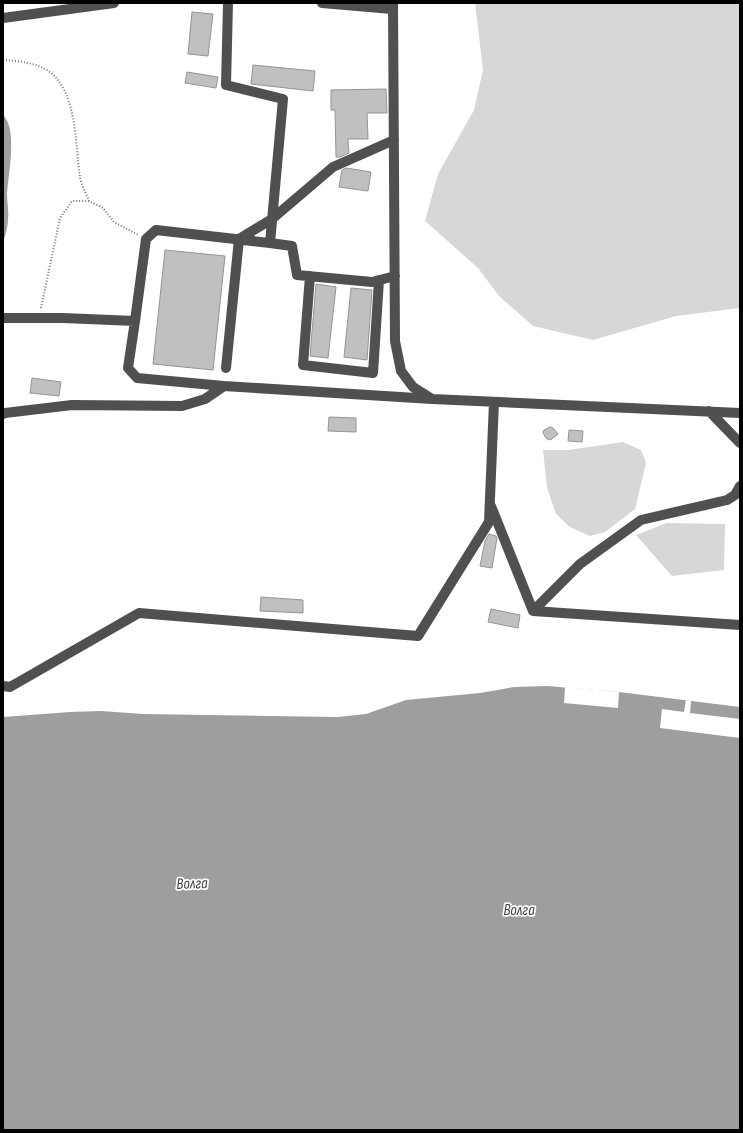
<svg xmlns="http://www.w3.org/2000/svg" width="743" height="1133" viewBox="0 0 743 1133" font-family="'Sofia Sans Condensed',sans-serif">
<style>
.green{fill:#d7d7d7}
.water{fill:#9e9e9e}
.pier{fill:#fff}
.building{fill:#c0c0c0;stroke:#949494}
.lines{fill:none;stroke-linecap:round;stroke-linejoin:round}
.path{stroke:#727272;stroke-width:2;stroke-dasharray:1 2;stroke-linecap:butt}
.minor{stroke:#505050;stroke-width:10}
.labels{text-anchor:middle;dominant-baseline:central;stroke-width:3.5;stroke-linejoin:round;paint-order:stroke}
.water-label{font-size:16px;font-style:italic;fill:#3f3f3f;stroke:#fff}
</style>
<rect width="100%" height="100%" fill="#fff"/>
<path class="green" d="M475,3H740V308L676,316L593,340L533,326L499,296L478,268L425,221L438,174L474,110L483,70Z
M623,442L641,450L646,463L635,509L605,532L590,536L570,527L556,514L547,488L543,450H568Z
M667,523L725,524L724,570L672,576L636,535Z"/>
<path class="water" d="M3,115C18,129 8,175 7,194C7,202 9,211 8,219C8,227 5,236 3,243Z
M547,686L619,692L740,707V1130H3V717L70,712L101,711L143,714L338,717L366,714L406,700L480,693L514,687Z"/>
<path class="pier" d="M565,687L619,692L618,708L564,703Z
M686,700L691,701L690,713L740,719V738L660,728L662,709L684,712Z"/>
<path class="building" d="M192,12L213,14L208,56L188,54Z
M253,65L315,71L313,91L251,84Z
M187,72L218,77L216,88L185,83Z
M386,89L387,113H367L368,139H348L349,153L340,157H336L335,110H331V90Z
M346,168L371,172L368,191L339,187L342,170Z
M165,250L225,256L213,370L153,364Z
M316,284L336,287L328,358L310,356Z
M351,288L372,290L367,360L344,357Z
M32,378L61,382L59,396L30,393Z
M329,417L356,418V432L328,431Z
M550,427L553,428L558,434L552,439L549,440L546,438L543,433L544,430Z
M569,430L583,431L582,442L568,441Z
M489,534L496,536L497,538L492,568L480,566L485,541Z
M261,597L303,600V613L260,611Z
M491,609L520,615L518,628L488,622Z"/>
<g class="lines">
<path class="path" d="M3,60C17,61 32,62 45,69C78,87 75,145 80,178C82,186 86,194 89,201
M41,308L60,218L72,201H89L103,208L114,222L138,235"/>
<path class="minor" d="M322,3L392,9
M393,3L395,341L401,371L413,387L432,399
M3,18L114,3
M270,243L292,246L297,275L372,282L395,276
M310,276L303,365L373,373L379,280
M3,318H63L135,321L128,368L137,378L224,386
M135,321L146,239L156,230L270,243L283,99L226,85L228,3
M226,368L239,239L272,219L333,167L394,140
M709,411L740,443
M3,414L5,413L72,405L182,406L205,399L224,386L432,399L740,413
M491,506L533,611L740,625
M533,611L580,564L641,520L727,500L735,495L740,486
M3,686L10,687L139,613L418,636L489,522L494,402"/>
</g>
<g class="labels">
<g class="water-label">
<text transform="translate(192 884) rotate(-2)">Волга</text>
<text x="519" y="910">Волга</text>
</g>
</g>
<rect width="743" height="1133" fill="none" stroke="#000000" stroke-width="8"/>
</svg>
